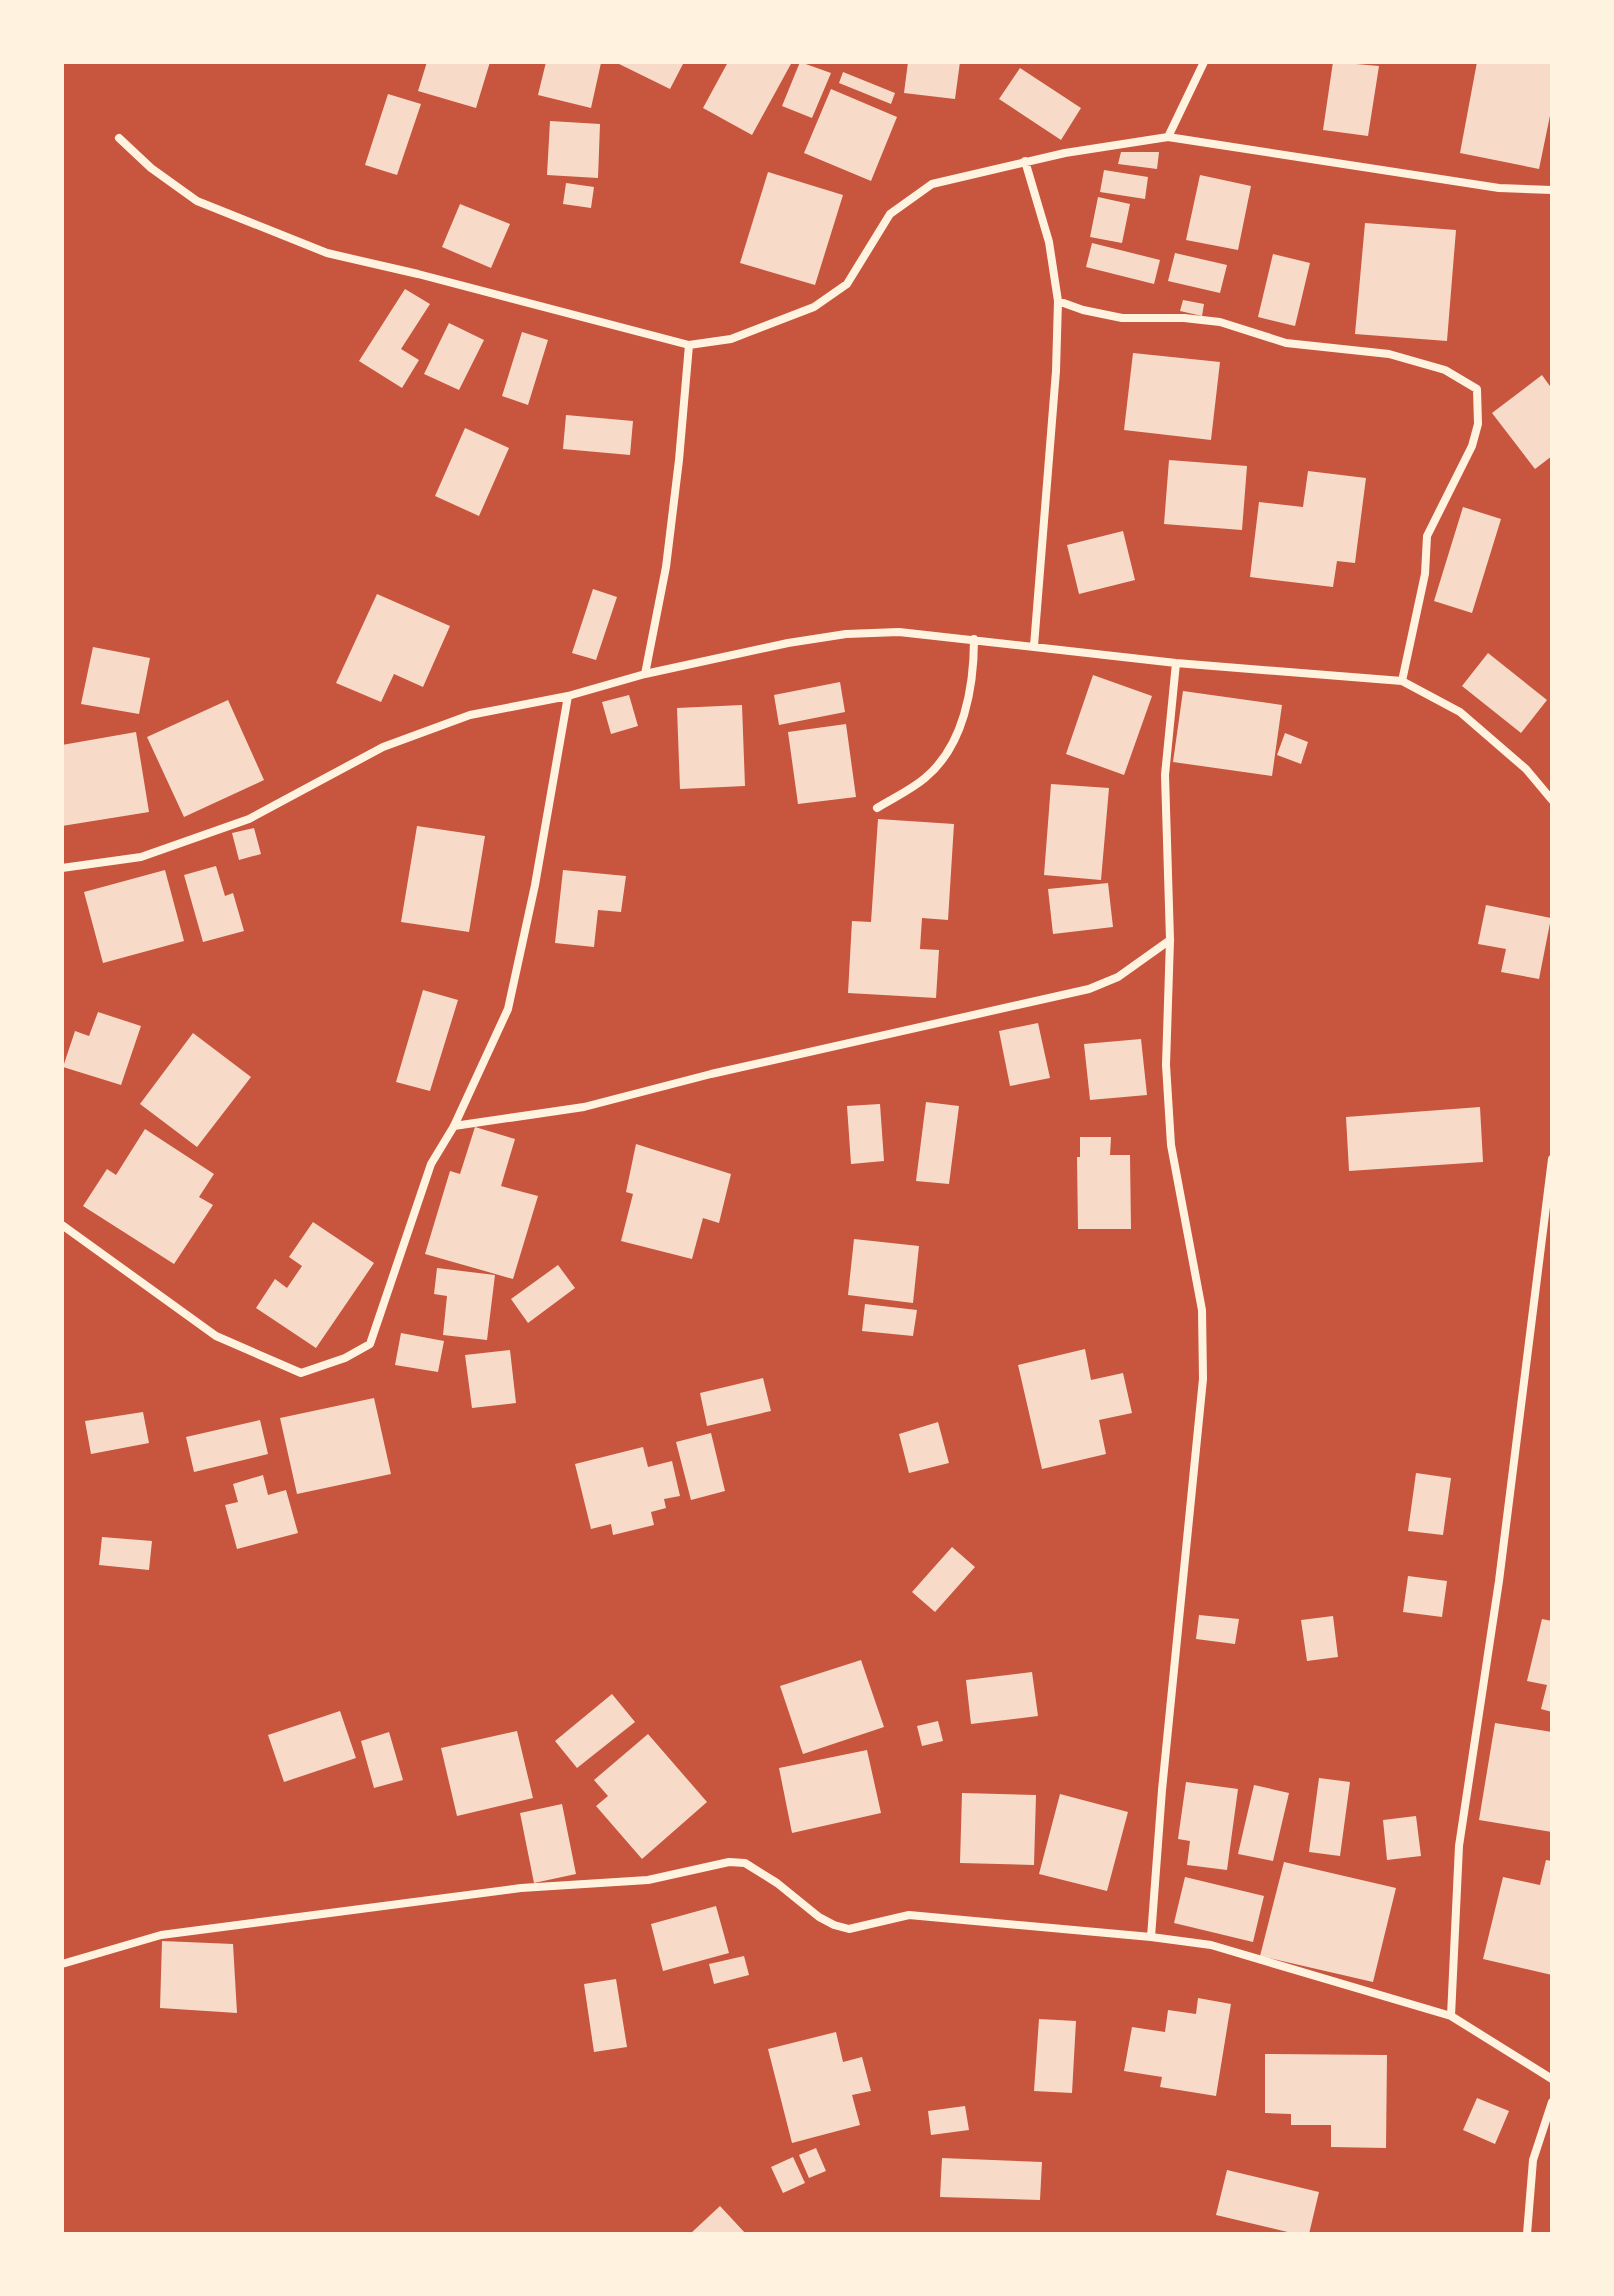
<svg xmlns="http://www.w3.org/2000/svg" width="1614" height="2296" viewBox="0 0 1614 2296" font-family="'Fira Sans Condensed',sans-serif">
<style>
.building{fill:#f7dbc8}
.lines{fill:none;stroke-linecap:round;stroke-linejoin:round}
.minor{stroke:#fff3e0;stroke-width:8}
</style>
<rect width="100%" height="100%" fill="#c8553d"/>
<path class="building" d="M427,62H490L476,108L418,91Z
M546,62L601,63L591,108L538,95Z
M615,62H684L670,89Z
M728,62H792L752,135L703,108Z
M800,62L831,73L812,118L782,106Z
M908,62H960L955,99L904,93Z
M1333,62L1379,66L1368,136L1323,130Z
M1477,62H1552V106L1539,169L1460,153Z
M1020,68L1081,108L1061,140L999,99Z
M843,72L895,93L891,104L839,83Z
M831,89L897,117L871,181L804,153Z
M388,94L421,104L397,175L365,165Z
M550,121L600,124L598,178L547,175Z
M1121,152H1159L1157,169L1118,164Z
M1104,170L1148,177L1145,199L1100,192Z
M768,172L843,195L815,285L740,263Z
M1200,175L1251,186L1238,250L1186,240Z
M566,183L594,187L591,208L563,204Z
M1098,197L1130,204L1122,243L1090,237Z
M460,204L510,224L491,268L442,247Z
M1365,223L1456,230L1447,341L1355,334Z
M1092,243L1160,260L1154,284L1086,267Z
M1175,253L1227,265L1220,293L1168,281Z
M1273,254L1310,263L1295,326L1258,317Z
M405,289L430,304L401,349L419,360L402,388L359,361Z
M1183,300L1204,304L1202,316L1180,311Z
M449,323L484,340L459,390L424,374Z
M522,332L548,340L528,405L502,396Z
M1133,353L1220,362L1211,440L1124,430Z
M1542,375L1552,389V456L1535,469L1492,413Z
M566,415L633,421L630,455L563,449Z
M465,428L509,448L479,516L435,496Z
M1169,460L1247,466L1242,530L1164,524Z
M1308,471L1366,478L1355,563L1337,561L1333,587L1250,577L1259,502L1303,507Z
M1463,507L1501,519L1472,613L1434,601Z
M1123,531L1135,580L1079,594L1067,545Z
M593,589L617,597L596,660L572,653Z
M377,594L450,626L423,687L394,674L381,702L336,683Z
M93,647L150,658L139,714L81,704Z
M1488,653L1547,700L1521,733L1462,686Z
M1093,675L1152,696L1124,775L1066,754Z
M840,682L845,712L779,725L774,695Z
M1183,691L1282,705L1272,776L1173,762Z
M629,695L638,726L611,734L602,702Z
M228,700L264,780L184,817L147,737Z
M742,705L745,786L680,789L677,708Z
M846,724L856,797L798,804L788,732Z
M136,732L149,812L62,826V745Z
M1285,733L1308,742L1301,764L1277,755Z
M1051,784L1109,788L1101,880L1044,875Z
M878,819L954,824L948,920L922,918L920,949L939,950L936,998L848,993L852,921L871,922Z
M417,826L485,836L469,932L401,922Z
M254,828L261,854L239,860L232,833Z
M216,866L225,896L233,893L244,931L203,942L184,875Z
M165,870L184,941L103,963L84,892Z
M563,870L626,876L621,912L598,910L594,947L555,943Z
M1108,883L1113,927L1053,934L1048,889Z
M1486,905L1551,918L1539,979L1501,972L1506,949L1478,944Z
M423,990L458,1000L430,1091L396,1082Z
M98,1012L141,1026L121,1085L63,1067L75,1031L89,1036Z
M1038,1023L1050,1078L1010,1086L999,1031Z
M193,1033L251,1077L197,1147L140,1104Z
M1141,1039L1147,1095L1090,1100L1084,1044Z
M926,1102L959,1106L949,1184L916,1181Z
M880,1104L884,1161L851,1164L847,1106Z
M1480,1107L1483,1162L1349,1171L1346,1117Z
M475,1127L515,1139L501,1186L538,1196L513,1279L425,1254L450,1171L460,1174Z
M145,1129L214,1174L199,1197L213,1205L174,1264L83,1206L107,1169L116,1175Z
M1080,1137H1111L1110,1155H1130L1131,1229H1078L1077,1157H1080Z
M636,1144L731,1174L719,1223L703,1218L692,1259L621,1241L633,1194L626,1192Z
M313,1222L374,1263L316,1348L256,1308L275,1279L287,1288L302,1266L289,1257Z
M854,1239L919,1246L913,1303L848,1295Z
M558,1265L575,1288L528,1323L511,1299Z
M437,1268L495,1275L487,1340L443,1335L447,1296L434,1294Z
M865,1304L917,1310L913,1336L862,1331Z
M401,1333L444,1341L438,1372L395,1365Z
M1085,1349L1091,1380L1123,1373L1132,1413L1099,1420L1106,1454L1042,1469L1018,1365Z
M510,1350L516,1403L472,1408L465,1355Z
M763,1378L771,1411L707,1426L700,1393Z
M374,1398L391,1474L297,1494L280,1418Z
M143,1412L149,1443L91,1454L85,1421Z
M260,1420L268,1454L194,1472L186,1437Z
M938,1422L949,1463L909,1473L899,1434Z
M711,1433L725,1491L691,1500L676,1442Z
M643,1447L648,1467L672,1461L680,1496L664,1499L666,1508L651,1512L654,1525L613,1535L611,1524L591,1529L575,1464Z
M1416,1473L1451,1478L1443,1535L1408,1531Z
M263,1475L268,1495L286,1490L298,1533L237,1549L225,1505L238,1502L233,1484Z
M102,1537L152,1541L149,1570L99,1565Z
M952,1547L975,1567L935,1612L912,1592Z
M1408,1576L1447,1581L1442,1617L1403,1612Z
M1199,1615L1239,1619L1235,1644L1196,1639Z
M1333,1616L1338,1657L1307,1661L1301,1620Z
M1542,1619L1552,1621V1712L1541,1709L1547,1685L1527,1681Z
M861,1660L884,1727L803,1754L780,1686Z
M1032,1672L1038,1716L971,1724L966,1680Z
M612,1694L635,1722L577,1768L555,1741Z
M340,1711L356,1758L284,1782L268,1735Z
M938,1721L943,1741L922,1746L917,1726Z
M1495,1723L1552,1732V1832L1479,1820Z
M517,1731L533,1798L457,1816L441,1748Z
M389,1732L403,1780L374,1788L361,1741Z
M648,1734L707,1802L642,1859L596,1806L608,1796L594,1780Z
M867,1750L881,1813L792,1833L779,1768Z
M1319,1778L1350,1782L1340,1856L1309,1852Z
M1186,1782L1238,1789L1227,1870L1187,1865L1190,1841L1178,1839Z
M1254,1785L1289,1793L1273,1861L1238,1854Z
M962,1793L1036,1795L1034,1865L960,1863Z
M1060,1794L1128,1812L1107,1891L1039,1874Z
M562,1804L576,1874L534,1883L520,1813Z
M1416,1816L1421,1856L1387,1860L1383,1820Z
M1546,1860L1552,1861V1975L1483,1959L1503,1877L1540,1885Z
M1284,1862L1396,1888L1373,1982L1260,1956Z
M1185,1877L1264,1896L1253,1942L1174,1923Z
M716,1906L729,1953L663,1971L651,1924Z
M162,1941L233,1944L237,2013L160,2008Z
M744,1956L749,1975L714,1984L709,1964Z
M616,1979L627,2047L594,2052L584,1984Z
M1198,1998L1231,2004L1216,2096L1160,2087L1162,2077L1124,2071L1132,2027L1165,2032L1168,2010L1196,2014Z
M1039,2019L1076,2021L1072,2093L1034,2091Z
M836,2032L843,2062L862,2057L871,2091L852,2095L860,2125L792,2143L768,2049Z
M1265,2054L1387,2055L1386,2148L1331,2147V2125H1291V2114L1265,2113Z
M1477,2098L1509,2111L1495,2144L1463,2130Z
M965,2106L969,2130L931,2135L928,2111Z
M816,2148L826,2171L809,2178L799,2155Z
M793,2157L805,2183L783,2193L771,2167Z
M942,2158L1042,2162L1040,2200L940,2197Z
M1227,2170L1319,2192L1309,2234H1296L1216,2215Z
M720,2206L746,2234H690Z"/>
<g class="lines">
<path class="minor" d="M1168,137L1204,62
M119,138L151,168L197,201L327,253L418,274L689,345L731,339L814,307L847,284L890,214L932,184L1065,153L1168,137L1499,188L1552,190
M1025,161L1049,242L1058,301L1056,371L1034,646
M1058,301L1083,310L1122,318H1184L1220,322L1286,343L1389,354L1445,370L1477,389L1478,424L1472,446L1427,536L1425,574L1402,681
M645,674L666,567L679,460L689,345
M877,808C893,798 911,790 925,778C964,746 974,687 974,639
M62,868L141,857L249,819L383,747L470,715L568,696L645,674L788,643L846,634L899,632L1176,663L1402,681L1460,712L1526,769L1552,800
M454,1126L584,1107L711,1074L1089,989L1118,977L1170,940
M62,1225L216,1336L301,1373L345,1358L370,1344L431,1164L454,1126L508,1009L535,885L568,696
M1151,1937L1162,1790L1203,1379L1202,1310L1171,1145L1166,1065L1170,940L1165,775L1176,663
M62,1964L161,1935L521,1888L648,1880L729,1862L745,1863L777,1883L819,1917L834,1925L849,1929L909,1915L1151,1937L1211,1945L1451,2016L1552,2079
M1451,2016L1459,1846L1499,1581L1552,1159
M1527,2234L1533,2160L1552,2102"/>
</g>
<rect width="1614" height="2296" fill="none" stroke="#fff3e0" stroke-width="128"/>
</svg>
